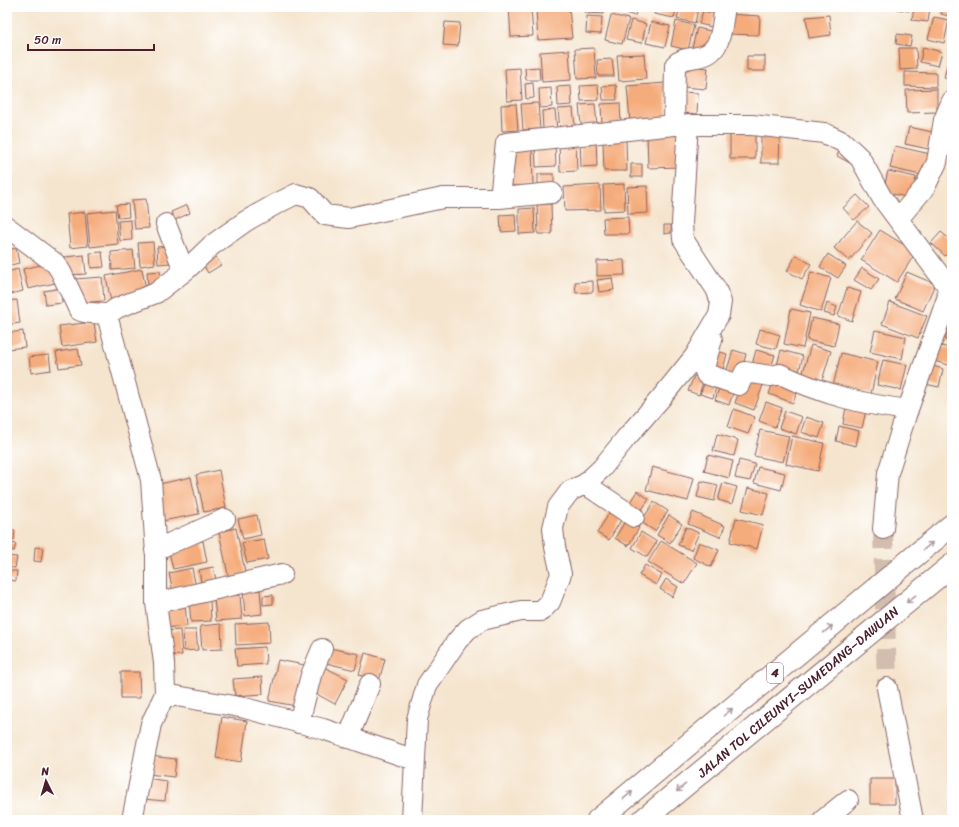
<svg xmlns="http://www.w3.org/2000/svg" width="959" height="827" viewBox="0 0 959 827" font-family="Sriracha,sans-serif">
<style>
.building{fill:#f5ac7c}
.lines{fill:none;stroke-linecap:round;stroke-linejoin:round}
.minor-tunnel{stroke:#d3bdae;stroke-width:20;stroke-dasharray:20 10;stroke-linecap:butt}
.minor-casing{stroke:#866464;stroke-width:22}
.motorway-casing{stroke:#866464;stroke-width:24}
.minor{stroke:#fff;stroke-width:20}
.motorway{stroke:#fff;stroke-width:22}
.oneway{stroke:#ae9aa0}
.labels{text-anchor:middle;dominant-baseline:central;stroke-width:3;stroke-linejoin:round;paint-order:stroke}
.shield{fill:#fff;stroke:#80626b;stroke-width:1}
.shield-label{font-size:12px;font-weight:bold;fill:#4a1f2b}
.street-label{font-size:13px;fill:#4a1f2b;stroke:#fff}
</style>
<rect width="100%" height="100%" fill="#fff"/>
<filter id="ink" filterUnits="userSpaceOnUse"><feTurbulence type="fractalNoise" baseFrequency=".025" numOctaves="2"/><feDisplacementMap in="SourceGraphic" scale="8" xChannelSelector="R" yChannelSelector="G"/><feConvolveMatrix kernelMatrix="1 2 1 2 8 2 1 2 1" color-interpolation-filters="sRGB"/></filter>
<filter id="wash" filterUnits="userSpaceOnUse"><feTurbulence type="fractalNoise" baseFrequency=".012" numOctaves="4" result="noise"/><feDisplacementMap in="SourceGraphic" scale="16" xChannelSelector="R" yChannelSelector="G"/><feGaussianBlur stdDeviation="0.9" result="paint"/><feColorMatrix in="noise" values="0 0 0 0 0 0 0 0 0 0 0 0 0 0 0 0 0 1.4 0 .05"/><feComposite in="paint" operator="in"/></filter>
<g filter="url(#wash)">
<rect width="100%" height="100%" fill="#f5e5cf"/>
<g id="blocks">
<path class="building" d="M509,7H531L533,36L511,37Z
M585,7H604V14L585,13Z
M622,7H637L635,16L621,12Z
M639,7H652L651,12L639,9Z
M656,7H677L674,18L654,14Z
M680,7L698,9L695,23L677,19Z
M896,7H909V11L896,9Z
M914,7H930L928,22L912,20Z
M943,7H952V17L941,14Z
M569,8L572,38L538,40L536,10Z
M703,11L716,14L712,27L699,24Z
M728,14L760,16L759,35L727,34Z
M611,15L629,19L622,44L605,40Z
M829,15L831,35L809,38L806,17Z
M587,16L602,17L601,34L586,33Z
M934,17L949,20L944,43L928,39Z
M631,20L646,24L642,43L626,40Z
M676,21L694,25L688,50L671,46Z
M445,22L460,23L458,46L443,45Z
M651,22L670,26L665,47L646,43Z
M697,28L711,31L707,51L692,48Z
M897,34L912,36L910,46L896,44Z
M923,47L942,52L938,66L920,62Z
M594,48L596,78L577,79L575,49Z
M899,48H916L917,69L900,70Z
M569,50L571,80L542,82L540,52Z
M950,53H952V79L944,78Z
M644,54L646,79L619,81L617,55Z
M747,56H765V71H747Z
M612,59L614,76H598L597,60Z
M685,66L708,68L706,89L684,87Z
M539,67L540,80H526L525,68Z
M520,68L522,100L507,101L505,69Z
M905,72L936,73V87L905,86Z
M533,83L534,98L526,99L525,84Z
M665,83L667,118L630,121L627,86Z
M598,85L599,100L581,101L580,86Z
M616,85L617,100H603L602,86Z
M571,86L572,105L558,106L557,87Z
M551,88L552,107L540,108L539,89Z
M937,89V112L907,113L906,90Z
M682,92L698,93L697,114L681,113Z
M538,103L540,129L523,130L521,104Z
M620,103L621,124L602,125L601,104Z
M516,104L518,130L502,131L501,105Z
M595,104L597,124L581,125L579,105Z
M573,108L575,128L560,129L558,109Z
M555,110L557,129L543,130L542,111Z
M909,127L937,133L933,150L905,144Z
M679,130L681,167L648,168L647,132Z
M730,131H755V159H730Z
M761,133H780L779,163H761Z
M580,139H596L597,166L581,167Z
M626,140L627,171H604L603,141Z
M535,143H555L556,166L536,167Z
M559,143H576L577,171L560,172Z
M510,146H532L533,185L512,186Z
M895,146L930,154L925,176L890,168Z
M841,147L854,154L850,163L837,156Z
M631,164H642V177H631Z
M888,171L916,177L911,198L883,192Z
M538,174H554V189L538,190Z
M624,184L625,210L604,211L603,185Z
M600,185L601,210L565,211L564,187Z
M647,186L648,213L628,214L627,187Z
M857,195L869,207L854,220L843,208Z
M146,199L149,228L135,229L132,200Z
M128,204L129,217L118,218L116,205Z
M537,204H551L552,234H538Z
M187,205L190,213L175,220L171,212Z
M534,208L535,233L519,234V209Z
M115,210L118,244L90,247L87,213Z
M85,212L88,246L70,248L67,214Z
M515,214L516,231L501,232L500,215Z
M628,217L629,234H604L603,218Z
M131,220L132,240L120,241L118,221Z
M857,221L872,233L849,261L834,248Z
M664,225H671V233L664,234Z
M880,230L916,252L897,282L861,260Z
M941,232L952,241V248L945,256L931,243Z
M153,242L155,264L140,266L138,243Z
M168,246L170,263L158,264L157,247Z
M16,248L19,263L7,266V250Z
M133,250L135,268L112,270L111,252Z
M102,252L104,267L91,268L90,253Z
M213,252L221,265L208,273L200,259Z
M828,254L846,266L838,278L820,267Z
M84,255L86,274L67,275L65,257Z
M796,255L811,264L802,279L787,271Z
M624,260L625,275L597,276V261Z
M50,263L55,283L28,289L23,269Z
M862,268L879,279L871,290L854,280Z
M18,269L23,291L7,295V272Z
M142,269L147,295L111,302L106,276Z
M160,271L162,284L148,285L147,272Z
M811,272L831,278L821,312L800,305Z
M907,272L935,284L923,311L895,299Z
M102,277L104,301L77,303L75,279Z
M612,278L614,290L599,292L597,280Z
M593,281V292L576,293L575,282Z
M61,288L62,303L46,305L44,291Z
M847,288L861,292L852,321L838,316Z
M17,300L20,323L7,325V301Z
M890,302L927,316L918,338L882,324Z
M827,303L837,307L834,316L824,313Z
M791,309L810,313L803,348L784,344Z
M812,318L839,324L834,346L807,340Z
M94,322L97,342L62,347L59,326Z
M950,326H952V342L945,340Z
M760,329L780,335L776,349L756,344Z
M875,330L906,337L902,359L870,352Z
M23,331L25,347L7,349V333Z
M811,345L831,351L821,384L801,379Z
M938,345L952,349V366L934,361Z
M78,349L81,365L59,368L56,352Z
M711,349L727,354L722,373L706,369Z
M733,350L746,354L740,377L726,373Z
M756,350L775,355L769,374L751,369Z
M781,350L803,356L798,375L776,369Z
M841,353L878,362L871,394L833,386Z
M49,355L51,370L31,373L29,357Z
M883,360L907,365L901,390L877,385Z
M930,365L943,369L939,387L925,384Z
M694,376L704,379L699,395L688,391Z
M744,378L763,385L754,410L735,403Z
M706,380L717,384L713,398L700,394Z
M774,380L798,389L793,403L769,394Z
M720,385L734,390L729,405L715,400Z
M766,402L782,408L775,427L759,421Z
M846,407L866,411L862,428L843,424Z
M734,409L755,417L748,434L728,427Z
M785,411L802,417L796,434L779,428Z
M806,417L824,423L819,438L801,432Z
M839,426L859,431L856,446L836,441Z
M760,430L789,436L783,462L754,456Z
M717,434L738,440L734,456L713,451Z
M792,436L824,443L818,471L786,464Z
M708,455L733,461L729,478L704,471Z
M739,460L755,464L750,481L735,478Z
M652,467L694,478L688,501L646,490Z
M758,467L785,473L781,490L754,483Z
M219,470L226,508L204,512L196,475Z
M191,477L199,514L162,521L155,485Z
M701,481L718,485L714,501L697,497Z
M723,483L737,487L732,504L718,500Z
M748,488L769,493L763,515L742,510Z
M637,491L649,499L639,514L627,507Z
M654,502L668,511L655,531L641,522Z
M613,507L624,515L609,540L597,533Z
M693,512L725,526L720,537L688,524Z
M257,515L261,535L243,539L238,519Z
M669,515L682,524L670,543L657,535Z
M736,518L763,525L757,549L730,542Z
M626,520L639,528L628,546L615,538Z
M686,527L699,533L691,550L678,545Z
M236,528L247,581L230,584L219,532Z
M7,529L15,530L14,540L7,539Z
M641,532L657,542L647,557L632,548Z
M264,539L268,559L247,563L242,543Z
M203,541L207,562L173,569L168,548Z
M661,541L697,563L684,584L648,562Z
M7,542L16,544L14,551L7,550Z
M699,542L719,550L711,567L693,558Z
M35,547L43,548L41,562L34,561Z
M7,556L17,557L15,568L7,567Z
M645,565L662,575L656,585L639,575Z
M213,567L217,584L202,587L199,570Z
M192,568L197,592L174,597L169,573Z
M9,571H17L16,581L8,580Z
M666,579L678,587L672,597L660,589Z
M260,590L262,614L245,616L243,591Z
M240,595L242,619L216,621L214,597Z
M273,595V604L263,605V596Z
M210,600L211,621L191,622L189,601Z
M185,605L187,626L162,628L160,607Z
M269,622L270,643L236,645L235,624Z
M221,624L222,649L202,650L200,626Z
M180,630L182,655L167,656L165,631Z
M183,630H196L198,650L184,651Z
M265,647L266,664L237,666L235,649Z
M330,648L359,654L355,670L326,663Z
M365,653L385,659L379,681L359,675Z
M278,660L305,665L296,706L269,701Z
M324,667L348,679L335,704L311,691Z
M121,672H139L140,698H121Z
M262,677L263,694L235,696L233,679Z
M222,717L247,721L241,762L216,758Z
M150,756L176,759L174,777L148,774Z
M145,778L167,781L165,801L143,799Z
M870,779H895V804H870Z"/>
</g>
</g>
<g filter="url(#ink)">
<use href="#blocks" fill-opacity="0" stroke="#866464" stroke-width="1"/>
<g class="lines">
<path class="minor-tunnel" d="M883,529L887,688"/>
<defs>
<path id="minor" d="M674,125L675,65C682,58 688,59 697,57C723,54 721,27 725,7
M500,198L506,143L674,125H752L824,133L843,142L860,158L882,198L947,285L948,296L906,415L888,473L883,529
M898,219L925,187L937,162L944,120L952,101
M166,224L181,263L187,269
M7,227L56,264L61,272L79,310C87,315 98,312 107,315L151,480L156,554V603L164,663L165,694L151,724L132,820
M107,315L117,308L156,293L187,269L212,245L246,221L276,204L296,194L310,198L325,215L349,218L443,198H500L552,193
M712,339L704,368L706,374L739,385L745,372L771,376L780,374C823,394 861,404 908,410
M585,484L634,517
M155,550L225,519
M156,603L282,574
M887,688L913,820
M165,694L245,708L323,729L415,760
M299,723L311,675L322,649
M348,738L370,684
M412,820L417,719L427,685L457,641L468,629L482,620L521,611H541L550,602L561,574L555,547L553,528L558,507L570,491L585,484L602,468L626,438L661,398L695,356L719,315L721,302L716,289L683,239L682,223L688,124
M823,820L848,800"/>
<path id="motorway" d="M598,820L952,525
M643,820L952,565"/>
</defs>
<use href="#minor" class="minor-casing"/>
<use href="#motorway" class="motorway-casing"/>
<use href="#minor" class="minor"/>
<use href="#motorway" class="motorway"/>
</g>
<defs><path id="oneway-shaft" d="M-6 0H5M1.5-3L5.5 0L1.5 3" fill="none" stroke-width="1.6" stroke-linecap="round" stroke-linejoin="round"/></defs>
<g class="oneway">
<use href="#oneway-shaft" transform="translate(928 546) rotate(-40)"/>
<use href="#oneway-shaft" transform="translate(911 599) rotate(140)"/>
<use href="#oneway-shaft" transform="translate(828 629) rotate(-40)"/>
<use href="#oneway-shaft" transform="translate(728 712) rotate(-40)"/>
<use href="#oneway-shaft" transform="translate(681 788) rotate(140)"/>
<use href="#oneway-shaft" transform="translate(628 795) rotate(-40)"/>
</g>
</g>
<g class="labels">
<rect class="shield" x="767" y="663" width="16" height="20" rx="3"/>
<g class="shield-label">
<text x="775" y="673">4</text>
</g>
<g class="street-label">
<text transform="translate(798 692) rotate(-40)">JALAN TOL CILEUNYI–SUMEDANG–DAWUAN</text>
</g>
</g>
<rect width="959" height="827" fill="none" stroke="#fff" stroke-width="24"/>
<g transform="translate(46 781) rotate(355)" stroke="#ffffff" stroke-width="3" paint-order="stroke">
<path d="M0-3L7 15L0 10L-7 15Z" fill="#4a1f2b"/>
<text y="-6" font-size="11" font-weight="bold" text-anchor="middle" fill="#4a1f2b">N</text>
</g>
<path d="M28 44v6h126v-6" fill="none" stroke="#4a1f2b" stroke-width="2"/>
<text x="34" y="44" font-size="12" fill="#4a1f2b" stroke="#ffffff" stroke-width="3" paint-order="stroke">50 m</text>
</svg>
